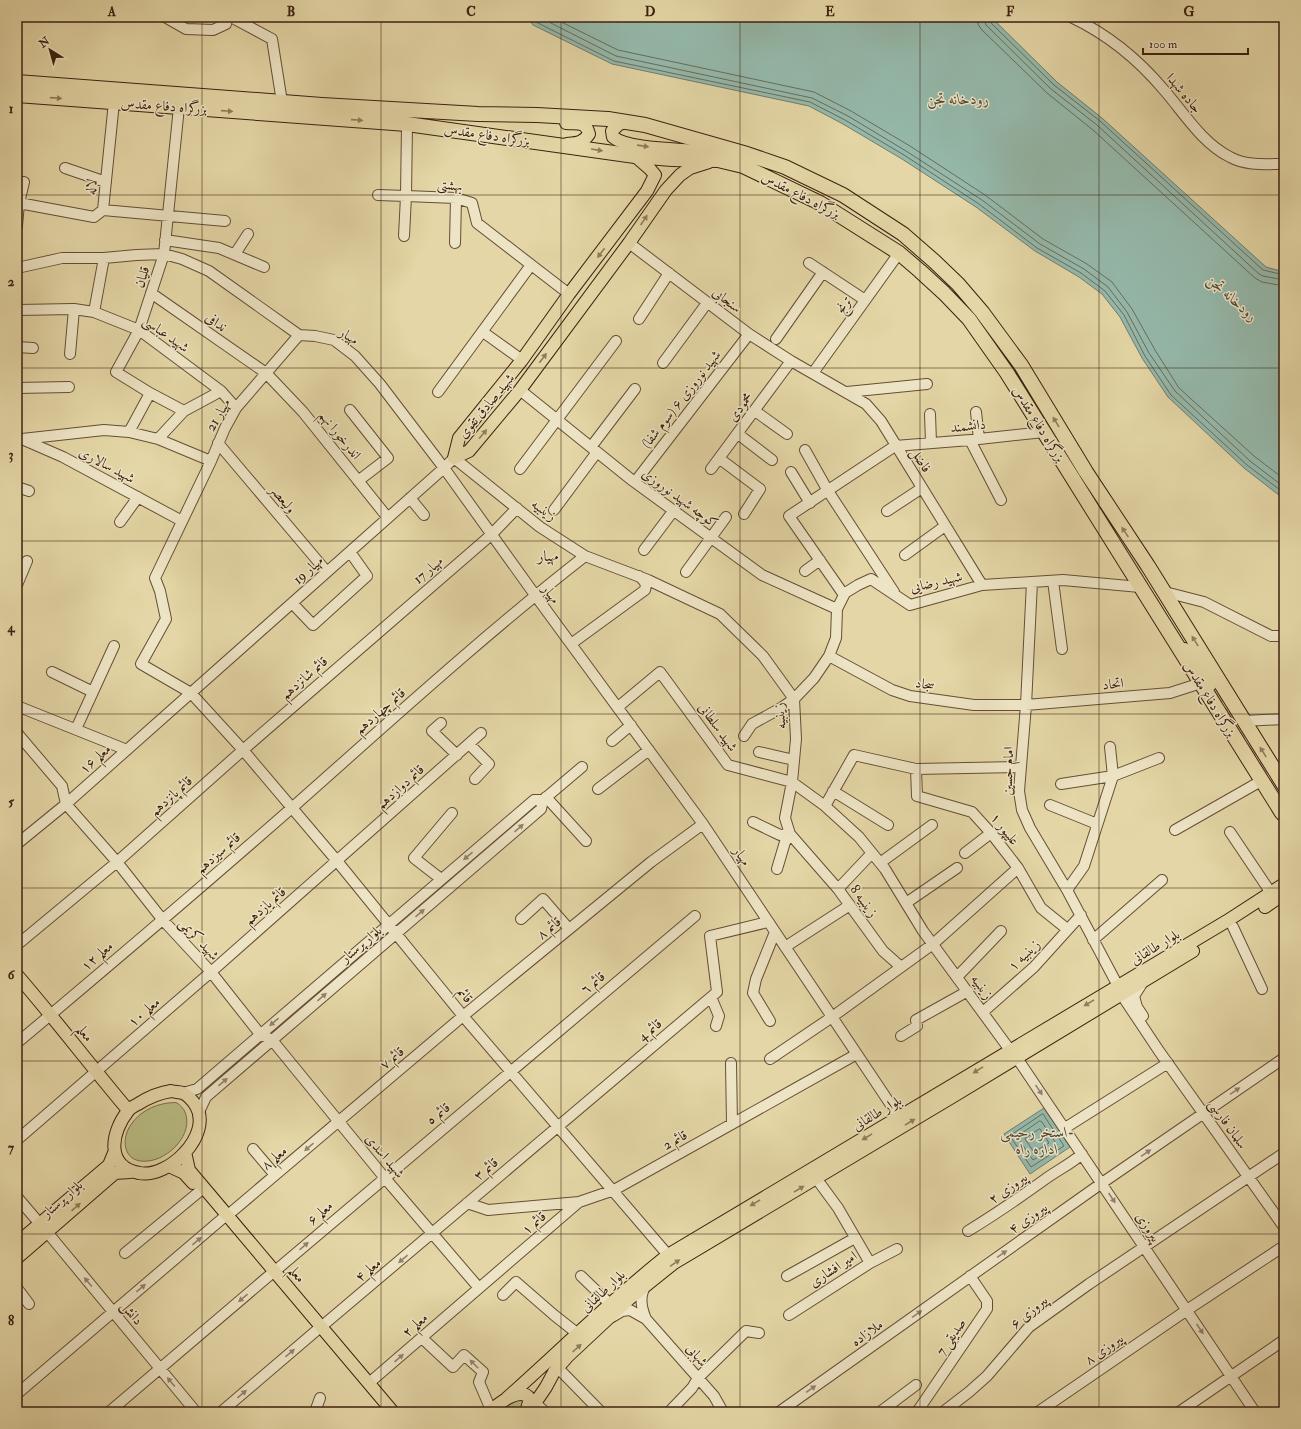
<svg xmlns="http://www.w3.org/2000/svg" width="1301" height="1429" viewBox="0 0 1301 1429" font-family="'IM FELL Double Pica',Amiri,serif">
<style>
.green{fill:#b9bc83;stroke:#7a6e49}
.water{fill:#95b9ab;stroke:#717c6d}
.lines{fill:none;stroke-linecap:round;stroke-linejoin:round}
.shore{stroke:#686c5d;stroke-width:1}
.highway-tunnel{stroke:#c2b288;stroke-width:14;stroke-dasharray:14 7;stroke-linecap:butt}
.minor-casing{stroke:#664e35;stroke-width:12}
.major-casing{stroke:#3c200f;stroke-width:14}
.highway-casing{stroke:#3c200f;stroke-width:16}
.minor{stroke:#ede4c5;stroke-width:10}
.major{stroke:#e4d6a6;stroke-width:12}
.highway{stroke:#e4d6a6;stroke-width:14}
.oneway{fill:#907b5a}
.oneway2{fill:#94826a}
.grid{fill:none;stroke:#3c200f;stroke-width:1;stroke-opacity:0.55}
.labels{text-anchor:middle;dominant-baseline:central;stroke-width:3;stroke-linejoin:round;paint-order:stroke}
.street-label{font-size:14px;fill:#3c200f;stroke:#ede4c5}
.water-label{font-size:15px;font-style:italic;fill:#524636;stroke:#ede4c5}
.neighbourhood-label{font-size:15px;fill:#3c200f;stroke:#ede4c5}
.neatline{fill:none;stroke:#3c200f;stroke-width:1.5}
.grid-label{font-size:13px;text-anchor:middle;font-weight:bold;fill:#3c200f}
</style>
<rect width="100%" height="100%" fill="#e4d6a6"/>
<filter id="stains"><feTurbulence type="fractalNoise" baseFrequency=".005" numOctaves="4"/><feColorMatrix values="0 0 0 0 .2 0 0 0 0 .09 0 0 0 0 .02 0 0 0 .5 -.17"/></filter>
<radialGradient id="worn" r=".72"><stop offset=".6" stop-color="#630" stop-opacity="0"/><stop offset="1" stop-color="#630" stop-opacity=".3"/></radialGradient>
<path class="green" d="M533,806L536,808L399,926L396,922Z
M383,934L387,939L279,1030L275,1026Z
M261,1040L263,1043L203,1095L199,1091Z
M168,1103C170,1103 175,1102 177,1103C180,1105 184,1109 185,1112C194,1134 169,1159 148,1161C125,1164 120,1142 130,1126C139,1112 153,1105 168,1103Z
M521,1397L527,1401L524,1412H493Z"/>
<path class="water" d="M527,17H991L1057,82L1102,118L1266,267L1284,272V499L1244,468L1168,397L1142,358L1120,317L1102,294L1079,277L1035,251L976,207L902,159L843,124L809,106L612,64L533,25Z
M1044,1108L1070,1147L1030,1174L1004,1134Z"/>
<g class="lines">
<path class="shore" d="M532,17L536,22L614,61L810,102L845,120L904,155L979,204L1037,248L1081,273L1105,291L1124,315L1145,356L1171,395L1247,465L1284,493
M539,17L616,56L812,98L848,116L906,151L982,200L1040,244L1084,269L1108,287L1127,312L1149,353L1175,391L1250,461L1284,487
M551,17L618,50L814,92L851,111L910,146L985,195L1043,239L1087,264L1112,282L1132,309L1155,350L1179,388L1254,456L1284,479
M977,17L978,24L981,29L1047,93L1093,130L1255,278L1262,282L1284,286
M983,17L986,25L1051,89L1097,125L1259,274L1263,276L1284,280
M988,17L990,22L1054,85L1100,121L1263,270L1284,275
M1043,1114L1064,1146L1031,1167L1010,1136Z
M1040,1121L1042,1122L1057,1145L1033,1160L1017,1137Z
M1040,1129L1049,1143L1034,1152L1025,1139Z"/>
<path class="highway-tunnel" d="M1214,691L1284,799"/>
<defs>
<path id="minor" d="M165,17L186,29L213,30L226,24L227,17
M231,17L272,39L282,102
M1071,17C1107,34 1138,59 1164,90C1184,113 1202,143 1230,157C1246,166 1266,164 1284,164
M179,107L164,254L139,330L116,372L150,393L184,411
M407,124L406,196L456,198L472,203L477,223L569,294
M65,168L106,182
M378,195L406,196L404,236
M19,203L94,217L103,210L114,102
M103,210L225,221
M17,226L19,203L24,182
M165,240L219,248L264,267
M455,243L456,198
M629,243L749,334L791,361L866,404L881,421L982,585
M235,254L248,234
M809,263L865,300
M17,268L62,258H104L136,255L164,254L182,259L209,271L299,335L315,336L334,340L355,356L380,384L444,468L535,595L703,824L899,1117
M151,293L266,373L303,412L388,518
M17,310L74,309L94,312L139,330L221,391L236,408
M94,312L104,258
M639,319L669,273
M483,332L522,360
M299,335L236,408L225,428L211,461L155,578L160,591L166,619L141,664L191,693L243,750L337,861L463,1016L668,1255
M776,339L823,272
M17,347L33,348
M70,354L74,309
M663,363L707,303
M813,373L899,253
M17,388L69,387
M520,390L633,481L762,575L837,609
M438,392L531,265
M847,392L927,384
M350,410L388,458L358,481
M755,411L787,434
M976,412L979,439
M930,414L931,443
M129,432L150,393
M738,434L772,460
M22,439L104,430L129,432L158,439L211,461
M158,439L184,411L221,391
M24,440L63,457L182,521
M970,440L1001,500
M218,443L327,572
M591,447L635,389
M805,450L828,491L894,592
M720,459L760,489L744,514
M520,469L616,341
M711,469L791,361
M791,472L810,503
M635,482L749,334
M17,487L29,491
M410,498L424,515
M554,510L597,452
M887,511L922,488
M120,522L138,497
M644,550L674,510
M905,555L945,526
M805,571L820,560
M686,572L726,517
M1053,581L1062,649
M1032,582L1026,705L1019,791L1022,810L1030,828L1067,890L1118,986
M17,585L27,561
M1165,592L1204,602L1271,636H1284
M844,595L789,516L895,446L970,440L1044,432
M292,603L313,625L367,576L350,552
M571,644L645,590L646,585L644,581L639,576
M829,656L892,690L910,696L974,705H1026L1170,693L1201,683
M52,672L93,692
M17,706L127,750
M618,707L660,672L728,765L792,782L785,818L790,834L838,889L883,951L901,967
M1244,721L1284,719
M441,723L432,731L457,755
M76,729L114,646
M17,733L62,786L66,804L117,862L162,919L211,972L260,1034L272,1040L384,1177L479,1288
M744,736L752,724L781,708L794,699L814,678L829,656L836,638L837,609L845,593L858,585L871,579L910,605L982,585L1063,580L1140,587
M612,741L631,725
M469,744L489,764L475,779
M759,752L794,760
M916,769L917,796L972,812L991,833L1018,868L1041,908L1067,929
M1061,784L1113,776L1159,758
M598,789L649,750
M833,791L888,825
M546,797L586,841
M1050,805L1097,824
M825,806L854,755L916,769L1021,767
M753,822L780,835L790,834
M1175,830L1261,781
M1230,832L1271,893
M17,844L66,804L444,468L454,458L540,527L585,556L648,580L720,614L763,656L794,699L796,739L792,782L825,806L859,837L885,869L923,931L1010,1050
M965,853L991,833
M880,863L932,825
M777,869L785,842L790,834
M441,879L414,858L452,813
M838,889L872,853
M1067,890L1084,866L1113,776L1110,747
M906,903L957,868
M521,919L543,899L569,929
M1233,927L1262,989
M1093,940L1162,880
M17,945L117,862L243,750L491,535L517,508
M785,947L850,905
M957,977L1001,931
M1143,982L1134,996L1137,1007L1143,1016
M1121,994L1159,1051L1284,1227
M711,997L719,1016L716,1026
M983,1012L1034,967L1081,915
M770,1021L753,993L756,979L775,932
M901,1036L917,1026L916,1020L968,991
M17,1043C110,965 203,886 294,806C390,721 484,635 585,556
M1017,1058L1255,1412
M770,1059L832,1017L933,944L1018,868
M731,1063L732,1124
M183,1093L197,1089L534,800H543
M199,1112L206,1097L541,809L543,800L582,767
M1065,1128L1168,1063
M17,1140L211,972L481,733
M253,1149L275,1175
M17,1197L40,1224
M467,1203L488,1210L579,1202
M228,1215L463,1016L651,862L703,824
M968,1231C994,1215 1019,1198 1044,1180C1056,1171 1071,1164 1082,1154
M47,1232L196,1412
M125,1253L200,1191
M870,1263L897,1249
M275,1271L695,916
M581,1276L610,1304
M787,1276L855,1238
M17,1288L29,1304
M503,1295L516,1282L554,1315L578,1334
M789,1315L870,1263L838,1208L816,1178
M612,1317L622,1311L630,1310L646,1319L714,1396L723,1412
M646,1319C641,1307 639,1296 646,1285
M321,1327L717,992L710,936L768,922
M422,1338L453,1367L464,1355L483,1372L479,1382L491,1410
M558,1368L601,1412
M369,1383L579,1202L614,1190L857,1054
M17,1394L223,1218
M535,1403L545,1412
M109,1412L271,1274
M221,1412L317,1330
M315,1412L320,1398
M669,1412L692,1388L698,1378L746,1331L759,1333
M779,1412L1102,1183L1284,1058
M880,1412L916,1385
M917,1412L987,1309V1301L970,1276
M943,1412L969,1392L987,1376L1029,1327L1089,1284L1284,1153
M1038,1412L1187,1310L1284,1246
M1179,1412L1284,1340"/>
<path id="major" d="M624,122L618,125L612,131L613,137C627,149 677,149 697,151C704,152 711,156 718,158
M566,123C578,124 586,121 589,134C583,143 577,143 567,144
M454,458L469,451L520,390L629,243L666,190L680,175L690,168L709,162
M454,458L459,438L522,360L569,294L647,191L655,175L650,169L635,156
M1185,649L1196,662L1210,685
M1265,907L1284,894
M17,975C55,1019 90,1065 128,1110
M171,1091C175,1092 180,1092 183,1093C189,1096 193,1101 196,1106C213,1135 168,1179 139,1173C105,1167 111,1132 128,1111C130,1108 134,1106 138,1104C149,1097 158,1093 171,1091Z
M185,1152L189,1170L393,1412
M169,1166L184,1173L193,1183
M17,1243L109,1165L114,1153
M17,1258L115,1173L130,1172
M507,1398C561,1350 612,1299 668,1255L1227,921L1284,884
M489,1412C498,1404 521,1385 530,1399L526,1412
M529,1412L546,1387L554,1372L568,1356L629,1299L674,1263L957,1094L1193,951"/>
<path id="highway" d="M17,82L322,105L478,114L537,115L608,119L645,125L747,154L785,167L843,195L903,234L934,261L958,284L982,312L1021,365L1086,472L1148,566L1284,785
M17,95L407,124L635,156L672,159L718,160L743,166L820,203L899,253L920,271L944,293L969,319L1007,373L1282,813"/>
</defs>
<use href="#minor" class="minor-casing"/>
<use href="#major" class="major-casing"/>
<use href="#highway" class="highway-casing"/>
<use href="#minor" class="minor"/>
<use href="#major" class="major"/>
<use href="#highway" class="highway"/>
</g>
<defs><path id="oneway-solid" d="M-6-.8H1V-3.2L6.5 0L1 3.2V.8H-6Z"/></defs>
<g class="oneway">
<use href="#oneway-solid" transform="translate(56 98) rotate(4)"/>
<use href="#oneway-solid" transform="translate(227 111) rotate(4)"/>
<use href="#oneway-solid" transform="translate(357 120) rotate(4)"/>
<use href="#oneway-solid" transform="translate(643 146) rotate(8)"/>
<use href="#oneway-solid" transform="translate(597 150) rotate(9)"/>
<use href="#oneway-solid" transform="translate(644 220) rotate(-56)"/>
<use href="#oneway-solid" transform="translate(601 253) rotate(127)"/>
<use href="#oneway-solid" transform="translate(543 358) rotate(-53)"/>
<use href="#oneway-solid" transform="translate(1056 422) rotate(-121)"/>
<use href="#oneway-solid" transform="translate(483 434) rotate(-50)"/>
<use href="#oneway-solid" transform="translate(1125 532) rotate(-124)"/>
<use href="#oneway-solid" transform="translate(1195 641) rotate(-122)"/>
<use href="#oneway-solid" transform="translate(1263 752) rotate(-122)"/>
<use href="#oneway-solid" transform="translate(1089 1003) rotate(149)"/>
<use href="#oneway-solid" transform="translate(978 1070) rotate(148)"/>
<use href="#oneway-solid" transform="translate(910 1122) rotate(-31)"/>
<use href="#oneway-solid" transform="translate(867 1137) rotate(149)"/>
<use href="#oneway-solid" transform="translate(799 1189) rotate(-31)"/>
<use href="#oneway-solid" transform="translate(755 1203) rotate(149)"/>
<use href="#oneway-solid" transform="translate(76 1207) rotate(-41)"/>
<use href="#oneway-solid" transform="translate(675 1263) rotate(-34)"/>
<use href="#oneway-solid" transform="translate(577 1348) rotate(-42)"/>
</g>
<g class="oneway2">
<use href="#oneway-solid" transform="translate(519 828) rotate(-41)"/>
<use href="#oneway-solid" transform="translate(468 856) rotate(140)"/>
<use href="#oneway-solid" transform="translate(420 913) rotate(-41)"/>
<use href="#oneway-solid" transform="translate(322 997) rotate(-40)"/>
<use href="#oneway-solid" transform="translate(274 1022) rotate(140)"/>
<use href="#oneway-solid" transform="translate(223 1082) rotate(-41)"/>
<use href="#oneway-solid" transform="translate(1039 1090) rotate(56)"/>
<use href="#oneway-solid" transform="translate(1235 1091) rotate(-34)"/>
<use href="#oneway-solid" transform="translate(309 1147) rotate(140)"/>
<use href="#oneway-solid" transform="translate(1146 1153) rotate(-35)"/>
<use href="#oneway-solid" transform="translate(1112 1198) rotate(56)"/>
<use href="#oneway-solid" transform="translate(197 1241) rotate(-40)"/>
<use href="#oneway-solid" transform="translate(304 1246) rotate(-41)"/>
<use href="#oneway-solid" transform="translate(1002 1254) rotate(-35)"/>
<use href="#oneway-solid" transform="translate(403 1259) rotate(140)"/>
<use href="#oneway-solid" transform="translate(88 1282) rotate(-130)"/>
<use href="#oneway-solid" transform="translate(141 1288) rotate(-40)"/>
<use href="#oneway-solid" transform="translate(243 1298) rotate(140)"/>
<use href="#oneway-solid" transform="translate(917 1314) rotate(-35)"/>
<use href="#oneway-solid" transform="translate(1200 1329) rotate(56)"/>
<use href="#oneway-solid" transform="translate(290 1353) rotate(-40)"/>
<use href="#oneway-solid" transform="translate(399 1358) rotate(-41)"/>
<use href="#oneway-solid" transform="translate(474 1364) rotate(-135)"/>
<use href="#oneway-solid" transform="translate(171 1382) rotate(-130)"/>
<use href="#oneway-solid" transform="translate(811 1389) rotate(-35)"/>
<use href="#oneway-solid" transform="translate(242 1394) rotate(-40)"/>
</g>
<path class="grid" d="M202,17V1412M381,17V1412M561,17V1412M740,17V1412M920,17V1412M1099,17V1412M17,195H1284M17,368H1284M17,541H1284M17,714H1284M17,888H1284M17,1061H1284M17,1234H1284"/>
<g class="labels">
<g class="street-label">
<text transform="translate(1184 93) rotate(50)">جاده شهدا</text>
<text transform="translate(164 106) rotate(4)">بزرگراه دفاع مقدس</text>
<text transform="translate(487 135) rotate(8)">بزرگراه دفاع مقدس</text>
<text transform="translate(450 185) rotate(7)">بهشتی</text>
<text transform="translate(91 187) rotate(-84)">لاله</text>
<text transform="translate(801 195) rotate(27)">بزرگراه دفاع مقدس</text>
<text transform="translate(142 277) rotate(-72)">قلیان</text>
<text transform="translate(727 300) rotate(37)">سنجابی</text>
<text transform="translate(844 305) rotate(-54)">ترنج</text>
<text transform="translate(216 322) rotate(35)">ندافی</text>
<text transform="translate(166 334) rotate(35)">شهید عباسی</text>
<text transform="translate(349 336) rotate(33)">مهیار</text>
<text transform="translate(681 399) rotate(-52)">شهید نوروزی ۶ (سوم شفا)</text>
<text transform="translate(486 406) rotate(-50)">شهید صادق تقوی</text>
<text transform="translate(740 407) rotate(-54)">محمودی</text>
<text transform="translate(218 415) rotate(-60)">مهیار 21</text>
<text transform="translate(1039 424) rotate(58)">بزرگراه دفاع مقدس</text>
<text transform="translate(968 426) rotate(-6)">دانشمند</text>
<text transform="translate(340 435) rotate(51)">اندرخورا نهم</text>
<text transform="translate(921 460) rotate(57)">فاضل</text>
<text transform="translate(107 465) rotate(28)">شهید سالاری</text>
<text transform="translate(680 498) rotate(36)">کوچه شهید نوروزی</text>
<text transform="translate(283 499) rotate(50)">ولیعصر</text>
<text transform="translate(544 510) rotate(36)">زینبیه</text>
<text transform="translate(308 570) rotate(-42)">مهیار 19</text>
<text transform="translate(428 570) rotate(-41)">مهیار 17</text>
<text transform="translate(936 582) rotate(-13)">شهید رضایی</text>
<text transform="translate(551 594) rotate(54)">مهیار</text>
<text transform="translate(304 678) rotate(-41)">قائم شانزدهم</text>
<text transform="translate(925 684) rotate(9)">سجاد</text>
<text transform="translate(1113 684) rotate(-5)">اتحاد</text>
<text transform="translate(1210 699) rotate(58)">بزرگراه دفاع مقدس</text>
<text transform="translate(380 711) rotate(-41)">قائم چهاردهم</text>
<text transform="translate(780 716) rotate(-96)">زینبیه</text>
<text transform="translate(718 727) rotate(54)">شهید سلطانی</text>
<text transform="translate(95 759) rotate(-42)">معلم ۱۶</text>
<text transform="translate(1008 771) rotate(-88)">امام حسین</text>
<text transform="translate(400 787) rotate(-42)">قائم دوازدهم</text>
<text transform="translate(171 796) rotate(-42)">قائم پانزدهم</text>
<text transform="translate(1005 829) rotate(51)">علیپور ۱</text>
<text transform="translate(218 853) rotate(-41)">قائم سیزدهم</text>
<text transform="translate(742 856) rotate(56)">مهیار</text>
<text transform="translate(864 901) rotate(54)">زینبیه 8</text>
<text transform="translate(265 906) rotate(-41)">قائم یازدهم</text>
<text transform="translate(549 928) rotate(-39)">قائم ٨</text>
<text transform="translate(199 939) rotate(47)">شهید کریمی</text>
<text transform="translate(361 944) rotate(-40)">بلوار پرستار</text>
<text transform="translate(1155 947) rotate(-31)">بلوار طالقانی</text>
<text transform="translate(1024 955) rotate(-44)">زینبیه ۱</text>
<text transform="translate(97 956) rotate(-41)">معلم ١٢</text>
<text transform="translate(593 983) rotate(-40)">قائم ٦</text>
<text transform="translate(982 987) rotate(54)">زینبیه</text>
<text transform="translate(465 995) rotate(50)">قائم</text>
<text transform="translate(144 1012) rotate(-41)">معلم ١٠</text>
<text transform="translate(650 1030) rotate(-40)">قائم 4</text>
<text transform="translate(85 1033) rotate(52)">معلم</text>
<text transform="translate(392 1058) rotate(-40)">قائم ٧</text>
<text transform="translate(877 1113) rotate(-31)">بلوار طالقانی</text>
<text transform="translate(438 1114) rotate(-40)">قائم ٥</text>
<text transform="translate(1228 1124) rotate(55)">سلمان فارسی</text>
<text transform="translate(675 1140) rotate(-29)">قائم 2</text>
<text transform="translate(385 1156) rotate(50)">شهید اسدی</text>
<text transform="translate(274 1158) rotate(-40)">معلم ۸</text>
<text transform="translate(486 1169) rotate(-40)">قائم ٣</text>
<text transform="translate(1008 1188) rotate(-35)">پیروزی ٢</text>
<text transform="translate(62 1199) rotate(-41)">بلوار پرستار</text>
<text transform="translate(320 1213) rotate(-41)">معلم ۶</text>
<text transform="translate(1028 1218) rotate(-35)">پیروزی ۴</text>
<text transform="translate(534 1223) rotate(-41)">قائم ١</text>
<text transform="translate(1148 1227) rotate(56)">پیروزی</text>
<text transform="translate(833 1269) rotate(-33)">امیر افشاری</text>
<text transform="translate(368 1270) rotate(-40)">معلم ۴</text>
<text transform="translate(297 1274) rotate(50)">معلم</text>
<text transform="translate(603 1291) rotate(-43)">بلوار طالقانی</text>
<text transform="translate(1029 1312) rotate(-40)">پیروزی ۶</text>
<text transform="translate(132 1313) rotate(51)">دانش</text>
<text transform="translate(415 1325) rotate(-41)">معلم ٢</text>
<text transform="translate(867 1333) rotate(-35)">ملازاده</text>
<text transform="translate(951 1337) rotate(-56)">صدیقی 7</text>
<text transform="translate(1104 1349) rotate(-35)">پیروزی ٨</text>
<text transform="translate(697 1355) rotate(49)">شهابی</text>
</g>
<g class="water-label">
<text x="958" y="99">رودخانه تجن</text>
<text transform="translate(1232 298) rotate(42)">رودخانه تجن</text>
<text x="1037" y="1132">استخر رحیمی-<tspan x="1037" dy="17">اداره راه</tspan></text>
</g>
<g class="neighbourhood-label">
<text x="548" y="556">مهیار</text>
</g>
</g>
<rect width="1301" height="1429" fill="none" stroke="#e4d6a6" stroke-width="44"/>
<g transform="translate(50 50) rotate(323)" stroke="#ede4c5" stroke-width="3" paint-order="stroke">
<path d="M0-3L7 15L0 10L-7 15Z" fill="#3c200f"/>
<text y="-6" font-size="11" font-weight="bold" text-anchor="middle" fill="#3c200f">N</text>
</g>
<path d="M1143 48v6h105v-6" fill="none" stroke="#3c200f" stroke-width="2"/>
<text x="1149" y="48" font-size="12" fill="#3c200f" stroke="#ede4c5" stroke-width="3" paint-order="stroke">100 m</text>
<rect x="22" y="22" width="1257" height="1385" class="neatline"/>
<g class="grid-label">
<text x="112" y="16">A</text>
<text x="291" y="16">B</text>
<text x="471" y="16">C</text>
<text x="650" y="16">D</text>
<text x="830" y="16">E</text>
<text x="1010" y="16">F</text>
<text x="1189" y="16">G</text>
<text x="11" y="113">1</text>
<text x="11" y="286">2</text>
<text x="11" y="459">3</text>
<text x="11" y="632">4</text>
<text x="11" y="806">5</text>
<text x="11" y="979">6</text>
<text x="11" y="1152">7</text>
<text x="11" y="1325">8</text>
</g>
<rect width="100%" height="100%" filter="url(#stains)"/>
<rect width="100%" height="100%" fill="url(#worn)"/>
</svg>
